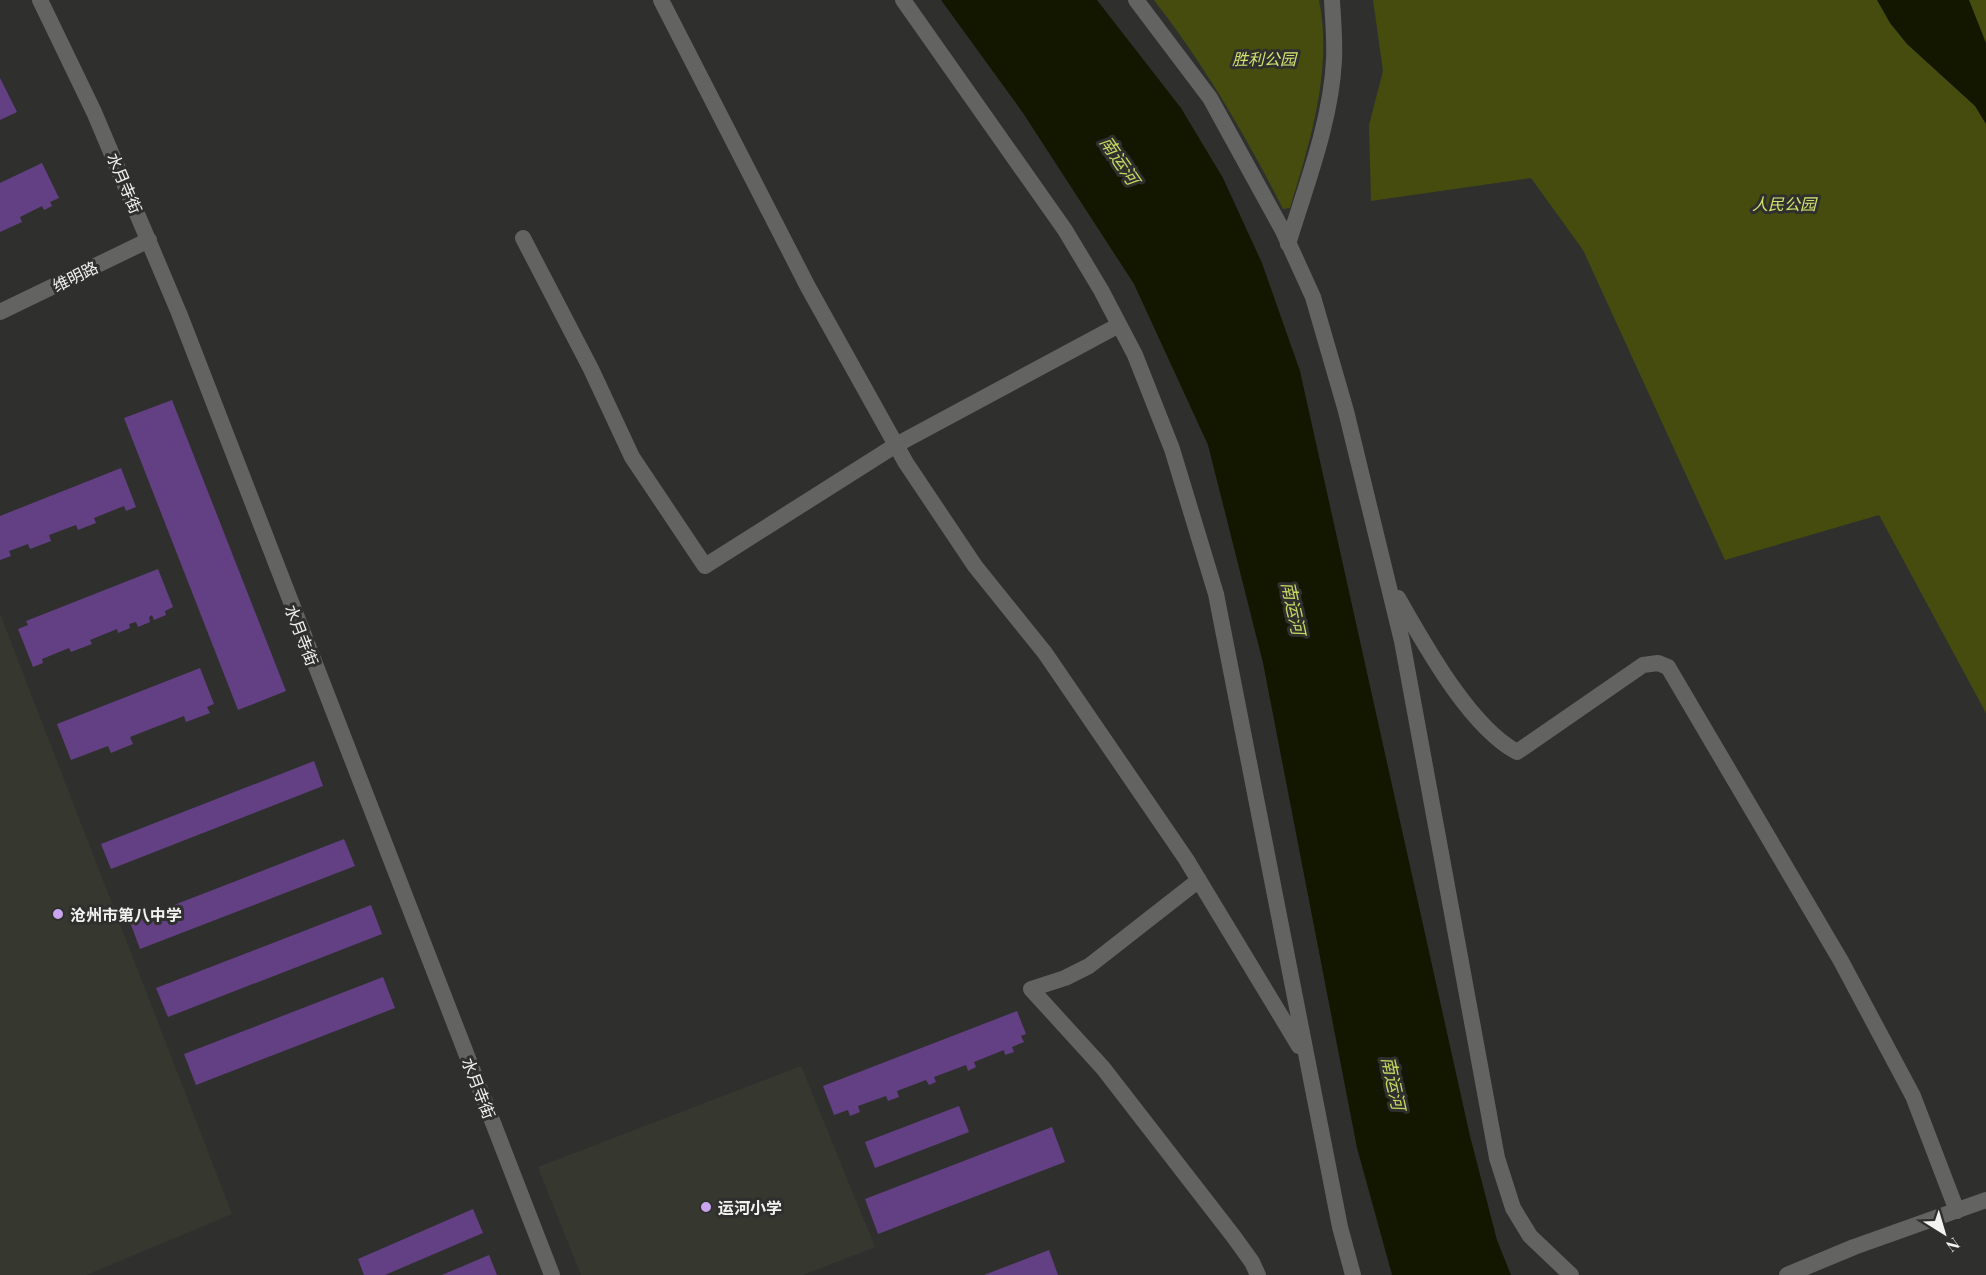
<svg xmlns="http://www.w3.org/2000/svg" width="1986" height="1275" viewBox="0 0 1986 1275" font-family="'Playfair Display','Noto Sans SC',serif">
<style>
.built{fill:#363830}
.green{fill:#454c0d}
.water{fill:#141700}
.building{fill:#633f83}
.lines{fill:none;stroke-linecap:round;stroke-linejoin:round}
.minor{stroke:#636362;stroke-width:16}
.tertiary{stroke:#636362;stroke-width:16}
.poi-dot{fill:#c9a5ee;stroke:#2f302e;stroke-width:2}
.labels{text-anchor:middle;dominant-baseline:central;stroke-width:6;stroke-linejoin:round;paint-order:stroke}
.park-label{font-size:16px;font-style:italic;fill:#d2e26d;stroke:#2f302e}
.street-label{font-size:16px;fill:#f2f3f1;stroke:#2f302e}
.poi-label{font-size:16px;font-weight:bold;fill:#f2f3f1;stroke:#2f302e;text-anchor:start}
.water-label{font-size:18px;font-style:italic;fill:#c6d661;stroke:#2f302e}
</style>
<rect width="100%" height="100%" fill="#2f302e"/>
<path class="built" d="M0,614L232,1214L86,1275H0Z
M801,1066L875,1247L803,1275H581L538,1167Z"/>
<path class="green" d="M1154,0H1319C1333,69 1310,143 1290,208L1283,209C1246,136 1204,64 1154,0Z
M1373,0H1986V713L1879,515L1725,560L1583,250L1531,178L1371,201L1369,125L1383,71Z"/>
<path class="water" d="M941,0H1097L1181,108L1223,178L1262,263L1300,371L1470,1136L1497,1240L1511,1275H1392L1357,1148L1263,663L1208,445L1134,284L1023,113Z
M1877,0H1969L1986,43V124L1975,106L1907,44L1890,23Z"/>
<path class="building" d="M0,78L17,112L0,120Z
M42,163L59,198L50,202L52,206L44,210L42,206L20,217L22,222L0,232V183Z
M172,400L286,691L238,710L124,418Z
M121,468L136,507L126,511L124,506L94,518L96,523L78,530L76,525L49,535L51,541L30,549L28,544L9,551L11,556L0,560V516Z
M158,569L173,607L165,611L166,615L154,620L152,615L149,617L150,622L138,627L136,622L129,624L130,628L118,633L117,629L90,640L92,644L71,652L69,648L42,659L43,663L33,667L18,629L28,625L26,621Z
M200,668L214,704L207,707L210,713L186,722L184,716L130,737L133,744L111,753L108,746L71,760L57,724Z
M314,761L323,786L111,869L101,844Z
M344,839L355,866L140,949L130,922Z
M371,905L382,934L168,1017L156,988Z
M383,977L395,1008L196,1085L184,1054Z
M1017,1011L1026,1034L1021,1036L1024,1042L1012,1047L1014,1052L1005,1055L1004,1050L974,1062L976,1067L968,1071L966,1065L934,1077L936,1082L929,1085L926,1080L897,1091L899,1097L888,1101L886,1096L858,1106L860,1112L850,1116L848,1110L834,1115L823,1086Z
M959,1106L969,1132L875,1168L865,1142Z
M1052,1127L1065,1162L878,1234L865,1199Z
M473,1209L483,1233L385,1275H364L358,1259Z
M1049,1250L1058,1275H984Z
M489,1255L497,1275H442Z"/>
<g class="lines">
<path class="minor" d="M661,0L808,287L906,463L975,566L1045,653L1186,859L1299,1046
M903,0L1065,230L1101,290L1135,355L1172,449L1216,594L1340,1227L1353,1275
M1136,0L1210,98L1283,231L1313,297L1346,411L1402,641L1497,1158L1513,1208L1530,1236L1571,1275
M523,238L591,369L632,457L705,566L896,445L1119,325
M1288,244C1306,185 1331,122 1334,60C1335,40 1333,20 1332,0
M1398,598C1425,645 1469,726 1517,752L1643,665L1658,663L1668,667L1841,961L1913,1096L1957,1211
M1199,880L1089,966L1065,978L1031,989L1103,1068L1234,1237L1252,1262L1258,1275
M1787,1275L1854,1247L1986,1200"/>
<path class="tertiary" d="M40,0L94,112L179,313L552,1275
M0,312L149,240"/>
</g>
<g class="poi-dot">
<circle cx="58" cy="914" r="6"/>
<circle cx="706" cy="1207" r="6"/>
</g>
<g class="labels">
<g class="park-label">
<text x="1264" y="58">胜利公园</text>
<text x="1784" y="203">人民公园</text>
</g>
<g class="street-label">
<text transform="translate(125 183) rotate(67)">水月寺街</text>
<text transform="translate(75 276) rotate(-26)">维明路</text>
<text transform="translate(302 635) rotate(69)">水月寺街</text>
<text transform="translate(479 1088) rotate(69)">水月寺街</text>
</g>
<g class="poi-label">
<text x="70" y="914">沧州市第八中学</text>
<text x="718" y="1207">运河小学</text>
</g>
<g class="water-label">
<text transform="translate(1120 160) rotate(56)">南运河</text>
<text transform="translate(1294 608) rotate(78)">南运河</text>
<text transform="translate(1394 1083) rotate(78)">南运河</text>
</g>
</g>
<g transform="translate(1944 1233) rotate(143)" stroke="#2f302e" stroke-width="4.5" paint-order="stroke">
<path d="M0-4.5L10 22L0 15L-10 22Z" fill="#f2f3f1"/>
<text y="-9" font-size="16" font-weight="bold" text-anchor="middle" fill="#f2f3f1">N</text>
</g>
</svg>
